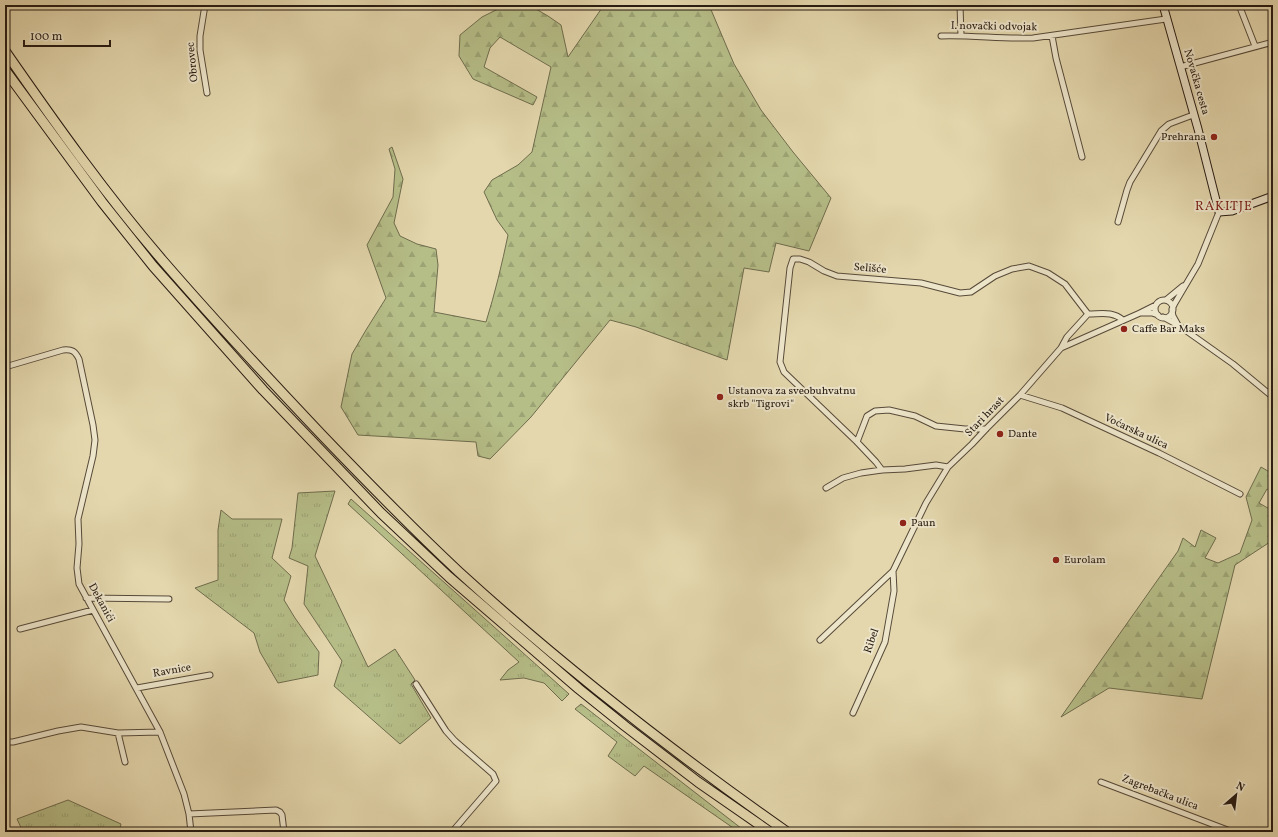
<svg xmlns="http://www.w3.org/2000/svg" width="1278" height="837" viewBox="0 0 1278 837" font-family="Vollkorn,serif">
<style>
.grass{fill:url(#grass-tufts);stroke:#6e6c4d}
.forest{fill:url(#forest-firs);stroke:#6e6c4d}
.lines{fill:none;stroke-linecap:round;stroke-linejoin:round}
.street-casing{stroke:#564a39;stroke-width:7}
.secondary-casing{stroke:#271b12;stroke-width:9}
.highway-casing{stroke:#271b12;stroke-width:11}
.street{stroke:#ede5ca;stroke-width:5}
.secondary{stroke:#ede5ca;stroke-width:7}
.highway{stroke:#e4d7ad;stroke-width:9}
.poi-dot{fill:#8f2418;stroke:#ede5ca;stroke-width:1.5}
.labels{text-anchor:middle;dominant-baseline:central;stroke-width:4;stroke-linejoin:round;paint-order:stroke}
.street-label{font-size:11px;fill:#271b12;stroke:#ede5ca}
.poi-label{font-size:11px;fill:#271b12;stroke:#ede5ca;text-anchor:start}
.quarter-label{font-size:13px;letter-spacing:1px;fill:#7a1f14;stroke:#ede5ca}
</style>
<defs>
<pattern id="grass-tufts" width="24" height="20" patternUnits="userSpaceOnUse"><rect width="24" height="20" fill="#b6be88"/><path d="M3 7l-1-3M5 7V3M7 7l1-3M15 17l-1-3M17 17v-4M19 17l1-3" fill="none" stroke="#9ca374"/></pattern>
<pattern id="forest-firs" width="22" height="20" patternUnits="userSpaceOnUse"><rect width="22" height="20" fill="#b6be88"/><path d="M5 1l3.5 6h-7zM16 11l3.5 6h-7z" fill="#9ca374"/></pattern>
</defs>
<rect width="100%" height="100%" fill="#e4d7ad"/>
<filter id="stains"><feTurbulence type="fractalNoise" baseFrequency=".005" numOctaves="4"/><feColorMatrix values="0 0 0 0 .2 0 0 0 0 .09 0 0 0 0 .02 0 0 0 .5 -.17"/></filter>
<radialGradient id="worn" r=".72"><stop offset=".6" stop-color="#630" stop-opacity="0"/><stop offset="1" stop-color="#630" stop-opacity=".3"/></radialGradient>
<path class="grass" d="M335,491L315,556L368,667L395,649L415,680L411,684L431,718L400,744L334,686L342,661L304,604L308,566L289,558L292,548L298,493Z
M351,499L569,694L562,701L544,683L524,678L500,680L508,670L519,662L348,504Z
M221,510L232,519H282L272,558L291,576L284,600L295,618L319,652L318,675L278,683L260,652L254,633L195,588L218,580V530Z
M581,704L746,832H739L644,766L635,776L608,756L617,742L575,709Z
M68,800L121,824L119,832H23L17,819Z"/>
<path class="forest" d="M506,5H529L548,16L561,25L568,57L604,5H709L734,64L761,110L793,152L831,198L809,251L776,243L769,272L744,268L727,360L636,327L610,320L531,417L490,459L478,456L476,442L358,435L341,407L352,354L366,330L386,298L367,245L393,197L395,169L389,149L392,147L403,179L394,223L400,236L417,244L436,249L438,265L434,312L486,322C495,293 502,264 508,235L497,220L484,192L492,180L518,165L532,152L551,67L500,37L490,48L484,67L537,97L533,105L473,79L459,56L460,35L482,17Z
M1261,467L1273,474V492L1267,489L1259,503L1273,511V540L1235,565L1202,699L1109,688L1061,717L1178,551L1183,538L1195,547L1201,530L1216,538L1205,558L1218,563L1240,553L1252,520L1246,497Z"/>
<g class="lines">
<defs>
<path id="street" d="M205,5L200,36V50L207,93
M960,5L961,35
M1239,5L1255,46
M941,36C972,35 1002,39 1033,38L1166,19
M1052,36L1056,58L1082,157
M1180,67L1273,42
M1118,222L1127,190L1130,182L1161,131L1169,124L1193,115
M1166,300L1183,286
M1155 309a9 9 0 1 1 18 0a9 9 0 1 1-18 0Z
M1156,305L1140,313H1152L1158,315
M1172,309L1175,303L1198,264L1219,212
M1163,317L1178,325L1173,316L1172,311
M1178,325L1233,364L1273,397
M1061,348L1067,337L1088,314
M5,367L63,350C72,349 75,351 79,359L93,425L95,440L93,456L78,519L79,544L77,568L79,584L160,732L184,794L189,814L191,832
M1020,395L1062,408L1159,453L1240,494
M857,442L867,416L875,411L889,410L915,416L936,426L965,429H986
M882,470L876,462L857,442L784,372L780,362L790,268L793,259H800L809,262L824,271L837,276L921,283L960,293L971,292L995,276L1012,269L1029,266L1048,273L1065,284L1088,314C1102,314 1112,311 1123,320
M826,488L843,478L861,473L882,470L905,469L936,465L948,467L972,444L986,429L1020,395L1061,348L1140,313
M86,598L169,599
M20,629L93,610
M820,640L893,571
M416,684L446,731L455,741L493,774L496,781L452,832
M137,688L210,675
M853,713L885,642L894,591L893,571L926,503L948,467
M118,733L125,762
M5,742H13L58,731L81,727L118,733L160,732
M1101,782L1233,832
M189,814L276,810L280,812L282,815L284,832"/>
<path id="secondary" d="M1163,5L1198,129L1219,212L1232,211L1273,196"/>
<path id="highway" d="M5,51C55,123 106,195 163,261C214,320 267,377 321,434C366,481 411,527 459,572C562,666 673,752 787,832
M5,70L102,202L153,266L263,390L381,513L449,577L579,689L625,726L698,782L770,832"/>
</defs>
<use href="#street" class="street-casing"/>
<use href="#secondary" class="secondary-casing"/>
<use href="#highway" class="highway-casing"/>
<use href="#street" class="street"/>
<use href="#secondary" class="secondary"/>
<use href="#highway" class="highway"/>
</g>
<g class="poi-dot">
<circle cx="1214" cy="137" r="4"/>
<circle cx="1124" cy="329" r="4"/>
<circle cx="720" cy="397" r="4"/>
<circle cx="1000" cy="434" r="4"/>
<circle cx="903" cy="523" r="4"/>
<circle cx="1056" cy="560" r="4"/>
</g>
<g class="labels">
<g class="street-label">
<text transform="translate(994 27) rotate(1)">I. novački odvojak</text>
<text transform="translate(193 62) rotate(-96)">Obrovec</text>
<text transform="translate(1196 82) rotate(74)">Novačka cesta</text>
<text transform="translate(870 269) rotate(5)">Selišće</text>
<text transform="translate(985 417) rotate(-46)">Stari hrast</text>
<text transform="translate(1136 432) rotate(25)">Voćarska ulica</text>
<text transform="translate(101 603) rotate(61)">Dekanići</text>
<text transform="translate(872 641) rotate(-71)">Ribel</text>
<text transform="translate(172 671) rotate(-10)">Ravnice</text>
<text transform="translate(1160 793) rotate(21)">Zagrebačka ulica</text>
</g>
<g class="poi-label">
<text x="1206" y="137" text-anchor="end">Prehrana</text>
<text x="1132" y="329">Caffe Bar Maks</text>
<text x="728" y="391">Ustanova za sveobuhvatnu<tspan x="728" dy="13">skrb "Tigrovi"</tspan></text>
<text x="1008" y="434">Dante</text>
<text x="911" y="523">Paun</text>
<text x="1064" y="560">Eurolam</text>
</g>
<g class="quarter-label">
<text x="1224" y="207">RAKITJE</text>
</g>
</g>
<rect width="1278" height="837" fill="none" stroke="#e4d7ad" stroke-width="20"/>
<rect x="6" y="6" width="1266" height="825" fill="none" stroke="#271b12" stroke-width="2"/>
<rect x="10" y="10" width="1258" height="817" fill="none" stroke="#271b12"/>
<g transform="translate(1236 795) rotate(28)" stroke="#ede5ca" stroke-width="3" paint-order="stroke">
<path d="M0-3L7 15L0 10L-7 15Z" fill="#271b12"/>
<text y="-6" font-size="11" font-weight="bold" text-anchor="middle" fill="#271b12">N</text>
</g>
<path d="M24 40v6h86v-6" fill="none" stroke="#271b12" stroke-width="2"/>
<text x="30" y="40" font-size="12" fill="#271b12" stroke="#ede5ca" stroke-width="3" paint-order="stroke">100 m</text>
<rect width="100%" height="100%" filter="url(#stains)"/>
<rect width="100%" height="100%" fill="url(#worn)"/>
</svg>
